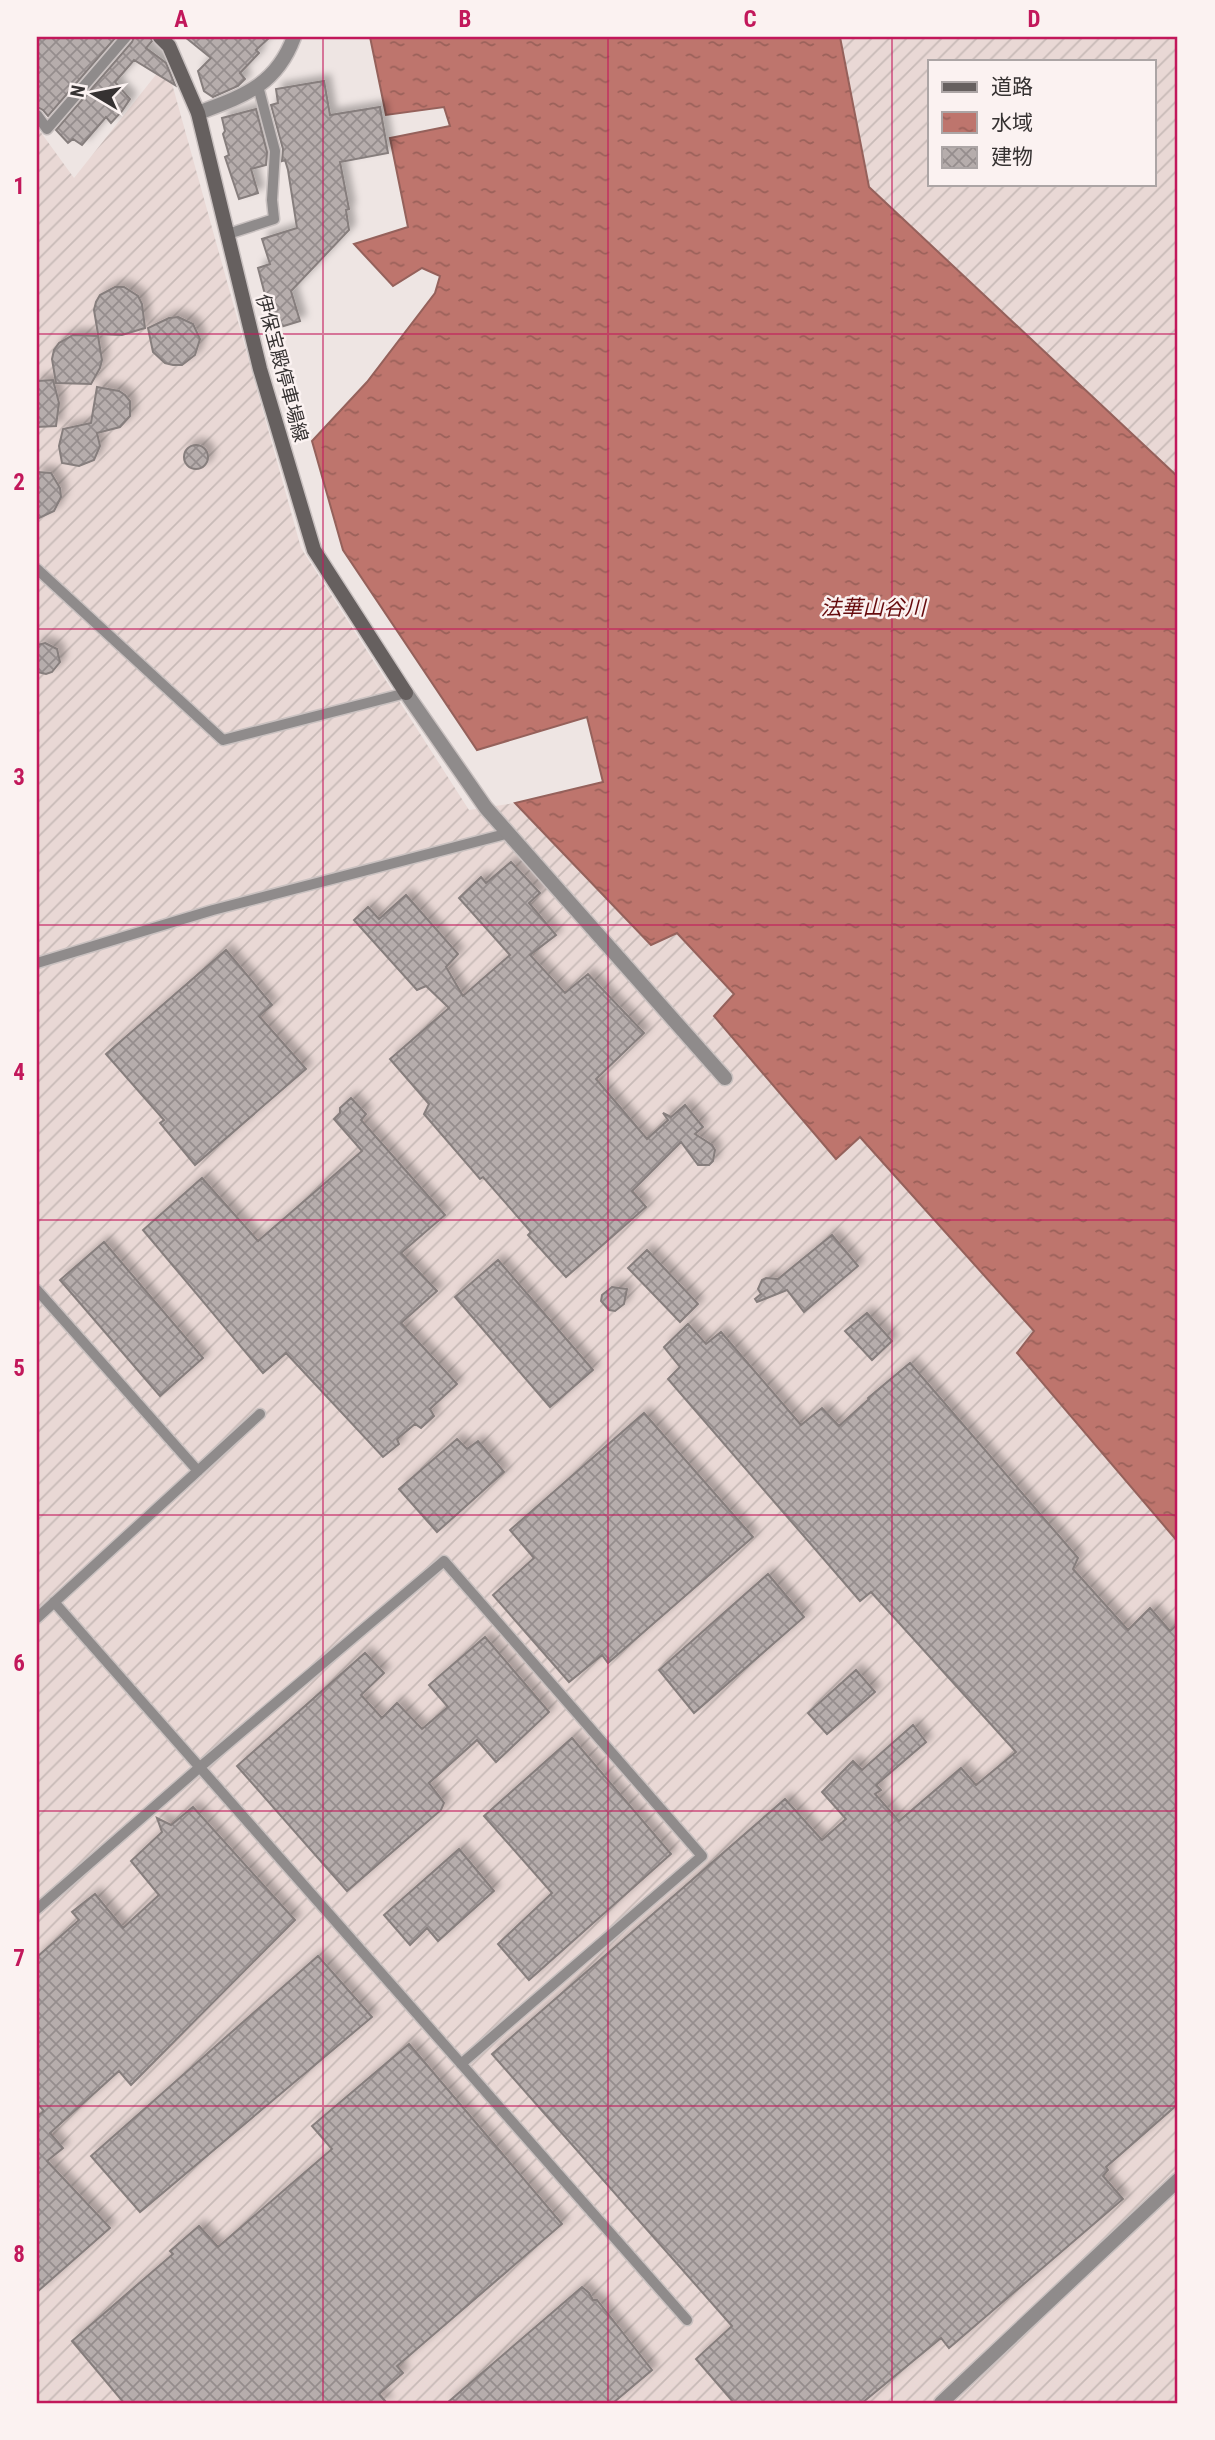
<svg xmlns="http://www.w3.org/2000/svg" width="1215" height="2440" viewBox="0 0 1215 2440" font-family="'Roboto Condensed','Noto Sans JP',sans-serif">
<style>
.industrial{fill:url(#industrial-furrows);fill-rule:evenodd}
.water{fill:url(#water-ripples);stroke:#95615b;stroke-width:2}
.building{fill:url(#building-cross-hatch);stroke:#867e7d;stroke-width:2;filter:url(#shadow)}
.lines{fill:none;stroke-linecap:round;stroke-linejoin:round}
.lane-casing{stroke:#c9c1c0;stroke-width:13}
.street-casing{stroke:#c9c1c0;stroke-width:17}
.secondary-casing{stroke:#c9c1c0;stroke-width:17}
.lane{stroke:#8f8b8b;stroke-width:10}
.street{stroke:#8f8b8b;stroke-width:14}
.secondary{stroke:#66605f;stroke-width:14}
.grid{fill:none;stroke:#c2185b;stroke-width:2;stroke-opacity:0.55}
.labels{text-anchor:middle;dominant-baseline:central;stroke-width:5;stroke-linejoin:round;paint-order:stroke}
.street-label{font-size:19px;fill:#363232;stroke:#fbf2f1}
.water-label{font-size:21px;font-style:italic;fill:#660b0d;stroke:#fbf2f1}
.neatline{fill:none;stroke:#c2185b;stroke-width:2.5}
.grid-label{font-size:23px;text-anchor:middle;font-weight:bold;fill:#c2185b}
</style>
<defs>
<pattern id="industrial-furrows" width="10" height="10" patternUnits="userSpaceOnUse" patternTransform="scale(1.75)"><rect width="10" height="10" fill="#e9d8d5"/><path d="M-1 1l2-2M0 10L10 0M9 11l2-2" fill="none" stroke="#c8bab7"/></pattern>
<pattern id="water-ripples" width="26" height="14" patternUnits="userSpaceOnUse" patternTransform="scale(1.75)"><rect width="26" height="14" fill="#be756d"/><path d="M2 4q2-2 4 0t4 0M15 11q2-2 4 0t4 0" fill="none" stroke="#9b615a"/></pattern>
<pattern id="building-cross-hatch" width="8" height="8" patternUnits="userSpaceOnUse" patternTransform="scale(1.75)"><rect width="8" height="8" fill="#b6adac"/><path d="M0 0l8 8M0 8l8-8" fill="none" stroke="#958d8d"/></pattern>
<filter id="shadow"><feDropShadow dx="6" dy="-6" stdDeviation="3.5" flood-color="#0004"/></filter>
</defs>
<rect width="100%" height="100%" fill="#eee5e3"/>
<path class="industrial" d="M840,37H1178V477L869,187ZM930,61H1154V184H930Z
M166,62L301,548L469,810L515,803L651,945L676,933L735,994L714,1016L836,1159L860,1136L1035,1331L1017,1354L1178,1542V2403H37V127L74,178Z"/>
<path class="water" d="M370,37H840L869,187L1178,477V1542L1017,1353L1034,1331L860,1137L836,1159L714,1016L734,994L677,933L651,945L515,803L603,782L587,717L477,750L343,550L312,441L367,382L435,293L440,276L422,268L393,286L354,244L408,227L390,138L450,126L444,107L386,115Z"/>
<path class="building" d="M37,37H116L48,116L43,110L37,107Z
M134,37H151L152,41L146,48L166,63L175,85L134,60L115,82L130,99L122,111L111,123L106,117L82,145L73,139L68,143L56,130L132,42Z
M185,37H270L256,50L259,53L240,73L245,79L238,86L213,97L204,91L198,71L211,58Z
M324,81L330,115L380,107L388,153L340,162L349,209L346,210L349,230L291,291L300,321L274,329L258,268L270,264L262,239L297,228L288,170L285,160L282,161L283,149L271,105L278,103L276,89Z
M256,109L267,152L266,165L251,169L258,193L239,199L225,157L229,155L223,134L225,131L222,118Z
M115,287H124L138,296L142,304L145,328L122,335L98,334L94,310L96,302L100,295Z
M178,317L193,324L200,339L195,355L182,365H173L165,363L153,352L148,328L169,318Z
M73,335L98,336L102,360L100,368L91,384L56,383L52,359L54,350L59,343Z
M53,380L59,403L56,426L37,427V381Z
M97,387L119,391L125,395L130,401V416L120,427L97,433L100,446L94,460L79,466L62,463L59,446L63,429L91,423Z
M184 457a12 12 0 1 1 24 0a12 12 0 1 1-24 0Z
M37,472L51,473L60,488L61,497L54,511L37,519Z
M45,643L57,649L60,662L52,672L46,674L37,672V645Z
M511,862L540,893L529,903L556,935L530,955L565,993L588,974L644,1033L596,1079L647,1139L668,1120L663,1113L671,1117L685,1105L703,1127L695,1134L712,1145L715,1150L713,1161L709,1165H698L681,1142L632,1191L646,1207L566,1277L528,1235L531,1232L483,1177L480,1179L424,1114L429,1104L390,1059L449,1008L426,986L417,990L354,920L368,907L379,919L406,895L458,954L446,967L463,996L510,955L459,898L481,877L486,883Z
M226,950L272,1005L259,1016L306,1069L195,1165L160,1123L164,1120L106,1054Z
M351,1098L366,1114L361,1120L445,1215L401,1253L437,1291L401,1323L457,1384L430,1409L434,1416L421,1428L415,1424L397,1439L399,1444L383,1457L286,1353L263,1373L143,1230L202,1178L258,1241L362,1151L334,1119L340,1113V1108Z
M832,1235L858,1266L804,1312L787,1290L757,1302L755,1299L761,1294L758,1289L762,1280L766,1278L778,1279Z
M104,1242L203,1358L160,1396L60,1280Z
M647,1250L698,1304L680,1322L628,1268Z
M498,1260L593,1370L550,1407L455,1297Z
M612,1287L627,1289L624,1304L615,1311L609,1310L601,1301L602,1295Z
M867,1313L892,1341L872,1360L845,1331Z
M688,1324L706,1344L721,1332L801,1425L822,1408L839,1426L869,1399L868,1398L910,1363L1078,1558L1073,1569L1128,1630L1150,1608L1170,1631L1178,1624V2104L1106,2167L1108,2170L1103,2176L1123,2199L949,2348L941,2338L862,2403H734L696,2359L732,2326L492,2054L785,1799L822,1840L846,1819L822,1792L853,1761L862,1770L913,1725L926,1742L876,1785L881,1790L875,1794L899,1821L961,1768L976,1785L1016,1752L871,1592L860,1601L668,1379L680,1367L664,1347Z
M644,1413L753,1537L608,1663L602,1655L569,1682L493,1595L534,1558L510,1530Z
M457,1439L467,1449L478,1441L504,1472L437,1532L399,1489Z
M768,1574L804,1617L694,1713L659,1670Z
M485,1637L549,1712L496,1762L477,1740L429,1783L444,1803L441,1810L347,1891L237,1766L365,1653L384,1673L361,1695L382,1718L397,1703L422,1729L448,1707L429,1685Z
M856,1670L875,1692L827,1734L808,1713Z
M572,1738L671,1854L529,1980L498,1944L552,1893L484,1816Z
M193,1807L295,1920L131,2085L119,2071L50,2133L63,2148L47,2161L110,2228L37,2292V2116L44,2111L37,2103V1957L79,1920L72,1912L95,1894L123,1928L159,1895L131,1861L162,1832L157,1818L171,1825Z
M459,1849L494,1891L438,1941L427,1928L410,1945L384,1915Z
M318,1956L372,2017L140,2212L91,2156Z
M409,2044L562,2224L397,2366L403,2373L379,2394L387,2403H124L72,2341L173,2254L170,2251L199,2226L218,2247L332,2149L312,2126Z
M582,2287L589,2293L593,2300H597L652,2370L613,2403H447Z"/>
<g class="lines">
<defs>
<path id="lane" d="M37,115L47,129L126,37
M228,234L274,219L272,200L275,151L258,86
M37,569L223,740L406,693
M37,963L213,910L509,833
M37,1290L198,1471
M54,1602L687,2320
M37,1618L260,1414
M37,1909L200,1767L444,1561L702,1856L461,2064"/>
<path id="street" d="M198,113C243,96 276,86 294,37
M406,693L486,808L725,1078
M941,2403L1178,2180"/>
<path id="secondary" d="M160,37L169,46L198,113L260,369L314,550L406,693"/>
</defs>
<use href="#lane" class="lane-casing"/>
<use href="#street" class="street-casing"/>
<use href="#secondary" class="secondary-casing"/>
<use href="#lane" class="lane"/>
<use href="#street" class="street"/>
<use href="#secondary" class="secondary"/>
</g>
<path class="grid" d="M323,37V2403M608,37V2403M892,37V2403M37,334H1178M37,629H1178M37,925H1178M37,1220H1178M37,1515H1178M37,1811H1178M37,2106H1178"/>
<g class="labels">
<g class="street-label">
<text transform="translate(282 368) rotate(75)">伊保宝殿停車場線</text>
</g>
<g class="water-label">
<text x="873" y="608">法華山谷川</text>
</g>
</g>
<rect width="1215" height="2440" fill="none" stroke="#fbf2f1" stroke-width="77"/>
<rect x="928" y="60" width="228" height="126" fill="#fbf2f1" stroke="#aca5a5" stroke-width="2"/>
<rect x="942" y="82" width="35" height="10" fill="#66605f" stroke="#aca5a5" stroke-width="2"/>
<text x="991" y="94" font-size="21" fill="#363232">道路</text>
<rect x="942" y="112" width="35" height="21" fill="url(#water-ripples)" stroke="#aca5a5" stroke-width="2"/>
<text x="991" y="130" font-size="21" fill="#363232">水域</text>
<rect x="942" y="147" width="35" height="21" fill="url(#building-cross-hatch)" stroke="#aca5a5" stroke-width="2"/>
<text x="991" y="164" font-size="21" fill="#363232">建物</text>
<g transform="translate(94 94) rotate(280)" stroke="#fbf2f1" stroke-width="5" paint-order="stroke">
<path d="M0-5L12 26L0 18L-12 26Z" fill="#363232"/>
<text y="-10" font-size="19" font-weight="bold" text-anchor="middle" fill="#363232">N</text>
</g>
<rect x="38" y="38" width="1138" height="2364" class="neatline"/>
<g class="grid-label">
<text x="181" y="27">A</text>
<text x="465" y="27">B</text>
<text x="750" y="27">C</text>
<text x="1034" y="27">D</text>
<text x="19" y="194">1</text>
<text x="19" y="490">2</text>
<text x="19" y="785">3</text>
<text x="19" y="1080">4</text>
<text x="19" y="1376">5</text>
<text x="19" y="1671">6</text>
<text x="19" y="1966">7</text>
<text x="19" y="2262">8</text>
</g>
</svg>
